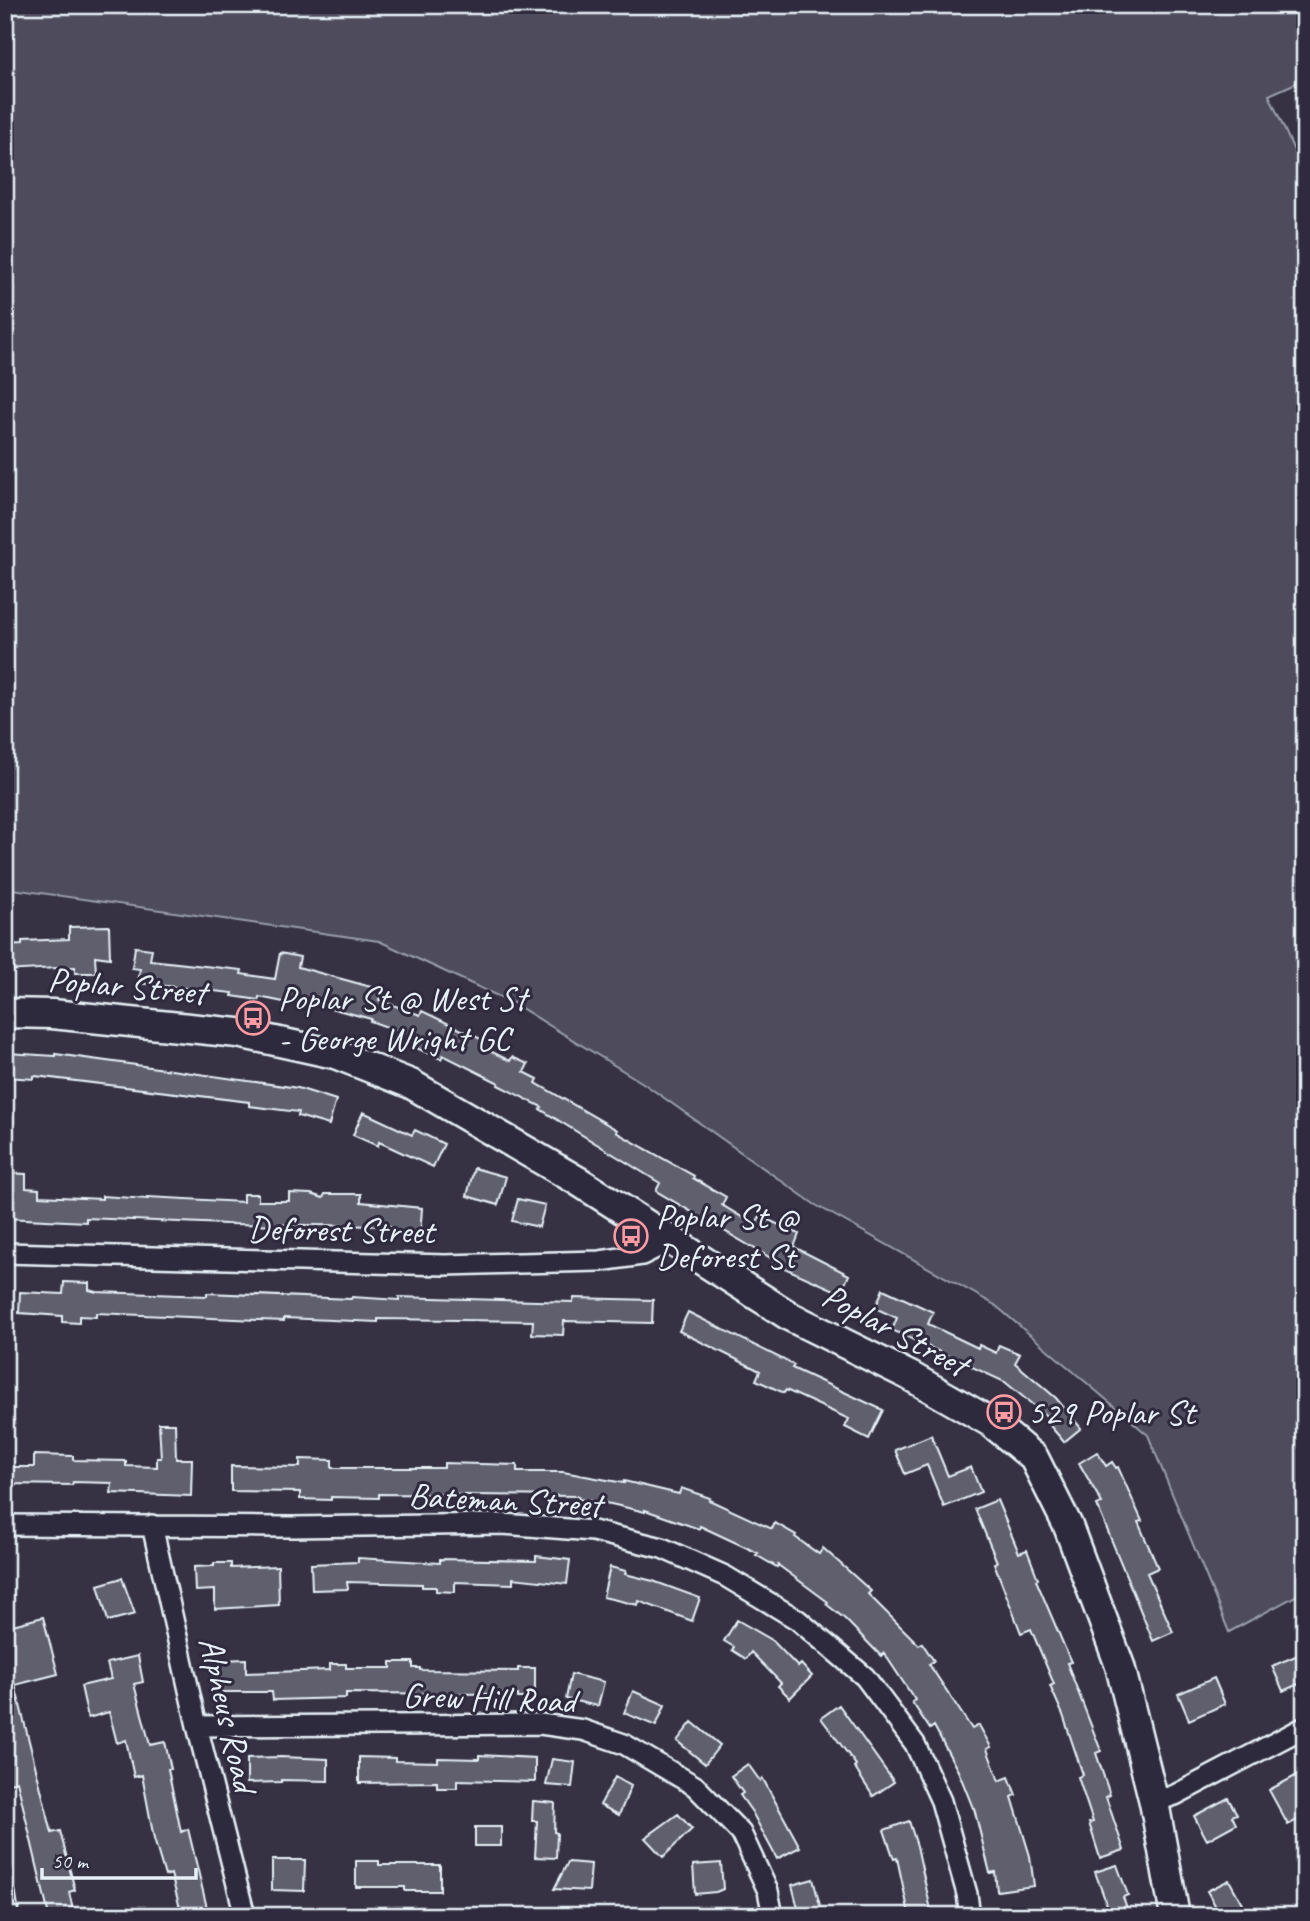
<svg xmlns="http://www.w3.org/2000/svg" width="1310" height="1921" viewBox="0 0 1310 1921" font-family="Caveat,sans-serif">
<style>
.green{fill:#4d4b5c;stroke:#9a9eaa;stroke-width:2}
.building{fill:#605e6e;stroke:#e8f1f8;stroke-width:2}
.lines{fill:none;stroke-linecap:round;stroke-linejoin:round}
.street-casing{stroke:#e8f1f8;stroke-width:24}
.secondary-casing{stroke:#e8f1f8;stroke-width:33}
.street{stroke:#2f2a3d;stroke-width:19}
.secondary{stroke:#2f2a3d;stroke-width:28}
.labels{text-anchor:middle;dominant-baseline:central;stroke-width:6;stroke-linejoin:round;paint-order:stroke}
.street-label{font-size:35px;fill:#e8f1f8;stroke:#2f2a3d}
.poi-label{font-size:35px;fill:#e8f1f8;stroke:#2f2a3d;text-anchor:start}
</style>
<rect width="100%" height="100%" fill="#363244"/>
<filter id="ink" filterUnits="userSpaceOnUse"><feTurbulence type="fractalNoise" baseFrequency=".0143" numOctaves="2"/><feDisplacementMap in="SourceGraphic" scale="14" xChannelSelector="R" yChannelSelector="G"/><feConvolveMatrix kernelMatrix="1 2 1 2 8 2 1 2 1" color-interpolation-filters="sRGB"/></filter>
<g filter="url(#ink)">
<path class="green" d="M5,5H1305V79L1269,95L1305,175V1591L1229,1632L1148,1435L995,1305L814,1204L643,1083L513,1003L379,941L5,888Z"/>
<path class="building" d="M109,926L110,958L95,956L96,973H75V967L5,971V946L22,945V941L69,939V927Z
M135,947L152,949L150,960L242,970L241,974L275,979L280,953L300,957L298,967L382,990L379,1000L420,1015L422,1011L485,1041L482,1047L510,1061L512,1057L528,1064L524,1072L538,1079L536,1083L617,1130L616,1132L694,1176L693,1178L726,1197L722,1205L755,1225L760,1216L799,1234L794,1247L849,1275L841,1293L773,1263L774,1260L656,1191L660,1183L540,1109L542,1107L498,1085L499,1083L443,1055L441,1059L414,1047L418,1038L370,1021L371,1019L304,1001L303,1006L259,997V1000L232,996L233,993L138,983L140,969L132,968Z
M7,1053L55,1056V1054L136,1065L298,1088L336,1100L329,1125L298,1116L299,1112L249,1106V1102L34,1076V1079L6,1077Z
M363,1112L412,1135L415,1130L444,1144L433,1167L379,1142L378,1146L353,1135Z
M474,1168L506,1177L498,1205L467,1196Z
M5,1173L26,1174V1188L39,1189V1196L102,1199V1196L148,1199V1197L243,1202V1194H258V1201H289V1193L311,1194L323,1198L325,1194H361V1202L422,1208L420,1236L390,1235V1226L226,1224L86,1218V1222L5,1218Z
M518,1199L545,1205L539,1227L512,1221Z
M64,1282L89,1283V1290L97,1292L207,1296V1293L351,1299L352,1297L399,1300V1297L573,1302L574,1298L653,1300L652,1323L564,1321L563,1335L532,1334L533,1321L378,1319V1322L284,1318V1321L96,1313V1317L79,1316V1323L62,1322V1316L19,1313L20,1292L63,1294Z
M883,1289L933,1312L928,1324L978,1348L979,1345L996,1353L999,1345L1020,1354L1015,1363L1056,1398L1081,1428L1064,1442L1046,1421L1049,1418L1005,1382L892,1330L897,1318L875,1308Z
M688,1312L794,1365L792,1368L883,1410L869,1439L845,1427L849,1419L786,1390L784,1393L756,1380L760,1371L679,1331Z
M159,1423H175L176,1459H192L191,1496L111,1493L112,1483L73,1482L72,1485L5,1484V1467H34V1455L73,1456V1460L126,1461V1466L157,1467V1458H161Z
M931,1435L948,1476L971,1467L981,1492L944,1507L927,1465L905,1474L895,1450Z
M1097,1452L1106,1466L1112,1462L1116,1468L1118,1467L1142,1521L1138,1522L1158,1568L1147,1573L1173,1632L1153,1641L1097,1505L1102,1503L1079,1463Z
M300,1459L332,1460V1468H444V1463L517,1465V1472H563L624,1483V1481L679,1494L681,1488L710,1498L709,1500L772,1529L775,1523L796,1535L795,1537L819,1554L823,1548L871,1591L868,1594L919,1645L922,1643L934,1661L929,1664L972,1729L979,1725L991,1747L987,1749L999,1781L1009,1777L1016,1795L1012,1797L1030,1856L1034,1886L997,1891L995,1872L990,1873L974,1808H973L959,1773L934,1726L930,1729L912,1702L915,1700L884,1653L881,1656L845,1619L826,1604L828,1602L778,1565L777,1567L756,1555L758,1553L700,1526L699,1529L645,1510V1512L611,1504L578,1499L579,1496L379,1494V1498L331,1497V1500L300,1499V1492L231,1491V1466L300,1467Z
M997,1500L1019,1553L1027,1550L1038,1579L1036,1580L1071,1662L1067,1663L1101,1751L1096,1753L1110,1795L1106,1797L1124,1850L1100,1858L1089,1823L1093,1822L1078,1777L1083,1775L1063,1715L1050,1686L1054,1684L1031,1629L1021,1633L994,1563L997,1562L975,1509Z
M536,1556L570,1560L567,1584L513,1578V1584L455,1582V1592L436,1591V1587H422V1584L347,1582L348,1589L312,1590L311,1564L358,1562V1558L440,1563V1559L536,1561Z
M214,1563H231V1568L278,1566L279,1605L215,1609V1590L195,1591L194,1567L214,1566Z
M610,1567L626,1571L625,1574L653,1581L700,1598L692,1621L639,1601L638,1605L603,1597Z
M122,1578L135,1614L108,1621L98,1585Z
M43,1617L58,1674L15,1685L52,1833L60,1831L75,1890L69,1892L73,1910L49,1916L17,1781L10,1783L5,1764V1627Z
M737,1620L772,1640L798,1667L801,1664L812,1676L790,1698L778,1686L781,1683L751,1652L746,1659L732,1650L734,1647L724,1641Z
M1305,1652V1681L1283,1691L1272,1666Z
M138,1656L143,1682L134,1684L150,1745L165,1742L171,1769H168L181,1832L188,1829L208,1912L193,1916H182L171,1874L165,1876L154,1839L142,1775L134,1777L126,1740L117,1743L109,1712L88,1718L81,1686L111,1679L107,1663Z
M246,1659V1673L330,1670V1664H346V1668H391V1662H413V1668H420V1670L518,1671V1668H535V1698H518V1695L500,1694L346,1693V1698L273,1700L272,1692H220V1660Z
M571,1674L604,1682L598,1706L566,1699Z
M1214,1678L1225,1704L1189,1720L1178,1694Z
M633,1691L665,1705L656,1726L624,1713Z
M839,1705L894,1782L873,1796L854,1767L856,1765L821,1718Z
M692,1722L720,1745L705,1764L677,1741Z
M479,1755L535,1758V1782L457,1780V1788H437V1782L359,1783V1757L395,1758V1761L438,1762V1758L479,1759Z
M281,1757L328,1759V1781L281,1780V1782L247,1783V1758Z
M552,1759L575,1762L572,1787L546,1785Z
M748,1764L760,1781L763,1779L800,1847L777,1859L752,1812L740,1795L743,1793L731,1776Z
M1305,1771V1816L1288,1825L1269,1790Z
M615,1777L631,1786L619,1815L600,1805Z
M1228,1798L1237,1814L1232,1816L1236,1824L1207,1840L1194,1816Z
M533,1801L555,1803L554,1832L557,1833L556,1858L535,1857L537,1821H532Z
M678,1814L692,1829L663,1857L645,1838Z
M909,1821L917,1846L931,1910L909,1914L897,1858L894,1859L884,1830Z
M475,1827H501V1846H475Z
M272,1860H305L304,1891L272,1890Z
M356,1861H379V1865H440V1891H405V1887H356Z
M568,1862L591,1864L589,1891L554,1889Z
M721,1863L723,1889L716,1892L695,1894L693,1865Z
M1117,1865L1128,1895L1123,1897L1130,1916H1111L1095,1872Z
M813,1879L822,1913L800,1916L792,1885Z
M1229,1880L1249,1916H1221L1207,1891Z"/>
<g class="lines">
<defs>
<path id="street" d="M5,1253L445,1265L600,1261L642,1255L672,1240
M5,1525L293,1527L503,1524L593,1531L662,1548L725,1576L798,1620L865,1677L915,1744L941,1801L967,1894L970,1916
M152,1525L197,1726L245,1916
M197,1726L540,1724L583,1730L624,1744L695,1786L741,1833L768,1891L773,1916
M1154,1802L1175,1795L1305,1727
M5,1894L8,1916"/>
<path id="secondary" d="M5,1013L52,1014L238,1033L335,1054L411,1084L578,1181L791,1317L910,1376L992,1423L1034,1458L1068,1526L1120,1666L1154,1802L1175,1916"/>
</defs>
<use href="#street" class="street-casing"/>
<use href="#secondary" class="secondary-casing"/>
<use href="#street" class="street"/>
<use href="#secondary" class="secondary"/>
</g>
</g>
<defs>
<symbol id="bus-ring" viewBox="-11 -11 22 22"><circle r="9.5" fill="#2f2a3d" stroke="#ff9aa2" stroke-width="1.5"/><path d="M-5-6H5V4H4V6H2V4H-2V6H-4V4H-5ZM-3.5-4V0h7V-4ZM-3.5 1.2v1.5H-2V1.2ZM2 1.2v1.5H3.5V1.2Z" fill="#ff9aa2"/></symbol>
</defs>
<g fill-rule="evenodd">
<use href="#bus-ring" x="234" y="999" width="38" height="38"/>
<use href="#bus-ring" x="612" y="1217" width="38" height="38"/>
<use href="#bus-ring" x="985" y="1393" width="38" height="38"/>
</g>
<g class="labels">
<g class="street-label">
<text transform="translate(127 986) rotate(5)">Poplar Street</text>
<text transform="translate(341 1230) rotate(1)">Deforest Street</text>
<text transform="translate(895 1330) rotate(28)">Poplar Street</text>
<text transform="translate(505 1500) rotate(3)">Bateman Street</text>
<text transform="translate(489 1698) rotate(2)">Grew Hill Road</text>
<text transform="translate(228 1714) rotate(77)">Alpheus Road</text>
</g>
<g class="poi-label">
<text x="278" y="998">Poplar St @ West St<tspan x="278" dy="40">- George Wright GC</tspan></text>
<text x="656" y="1216">Poplar St @<tspan x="656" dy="40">Deforest St</tspan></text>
<text x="1028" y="1412">529 Poplar St</text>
</g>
</g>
<rect width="1310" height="1921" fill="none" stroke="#2f2a3d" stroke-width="28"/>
<rect x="14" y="14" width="1282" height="1893" fill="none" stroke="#e8f1f8" stroke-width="2.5" filter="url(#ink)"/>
<path d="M42 1868v10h154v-10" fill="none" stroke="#e8f1f8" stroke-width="3.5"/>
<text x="52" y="1868" font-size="21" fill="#e8f1f8" stroke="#2f2a3d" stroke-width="5" paint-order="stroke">50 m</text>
</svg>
